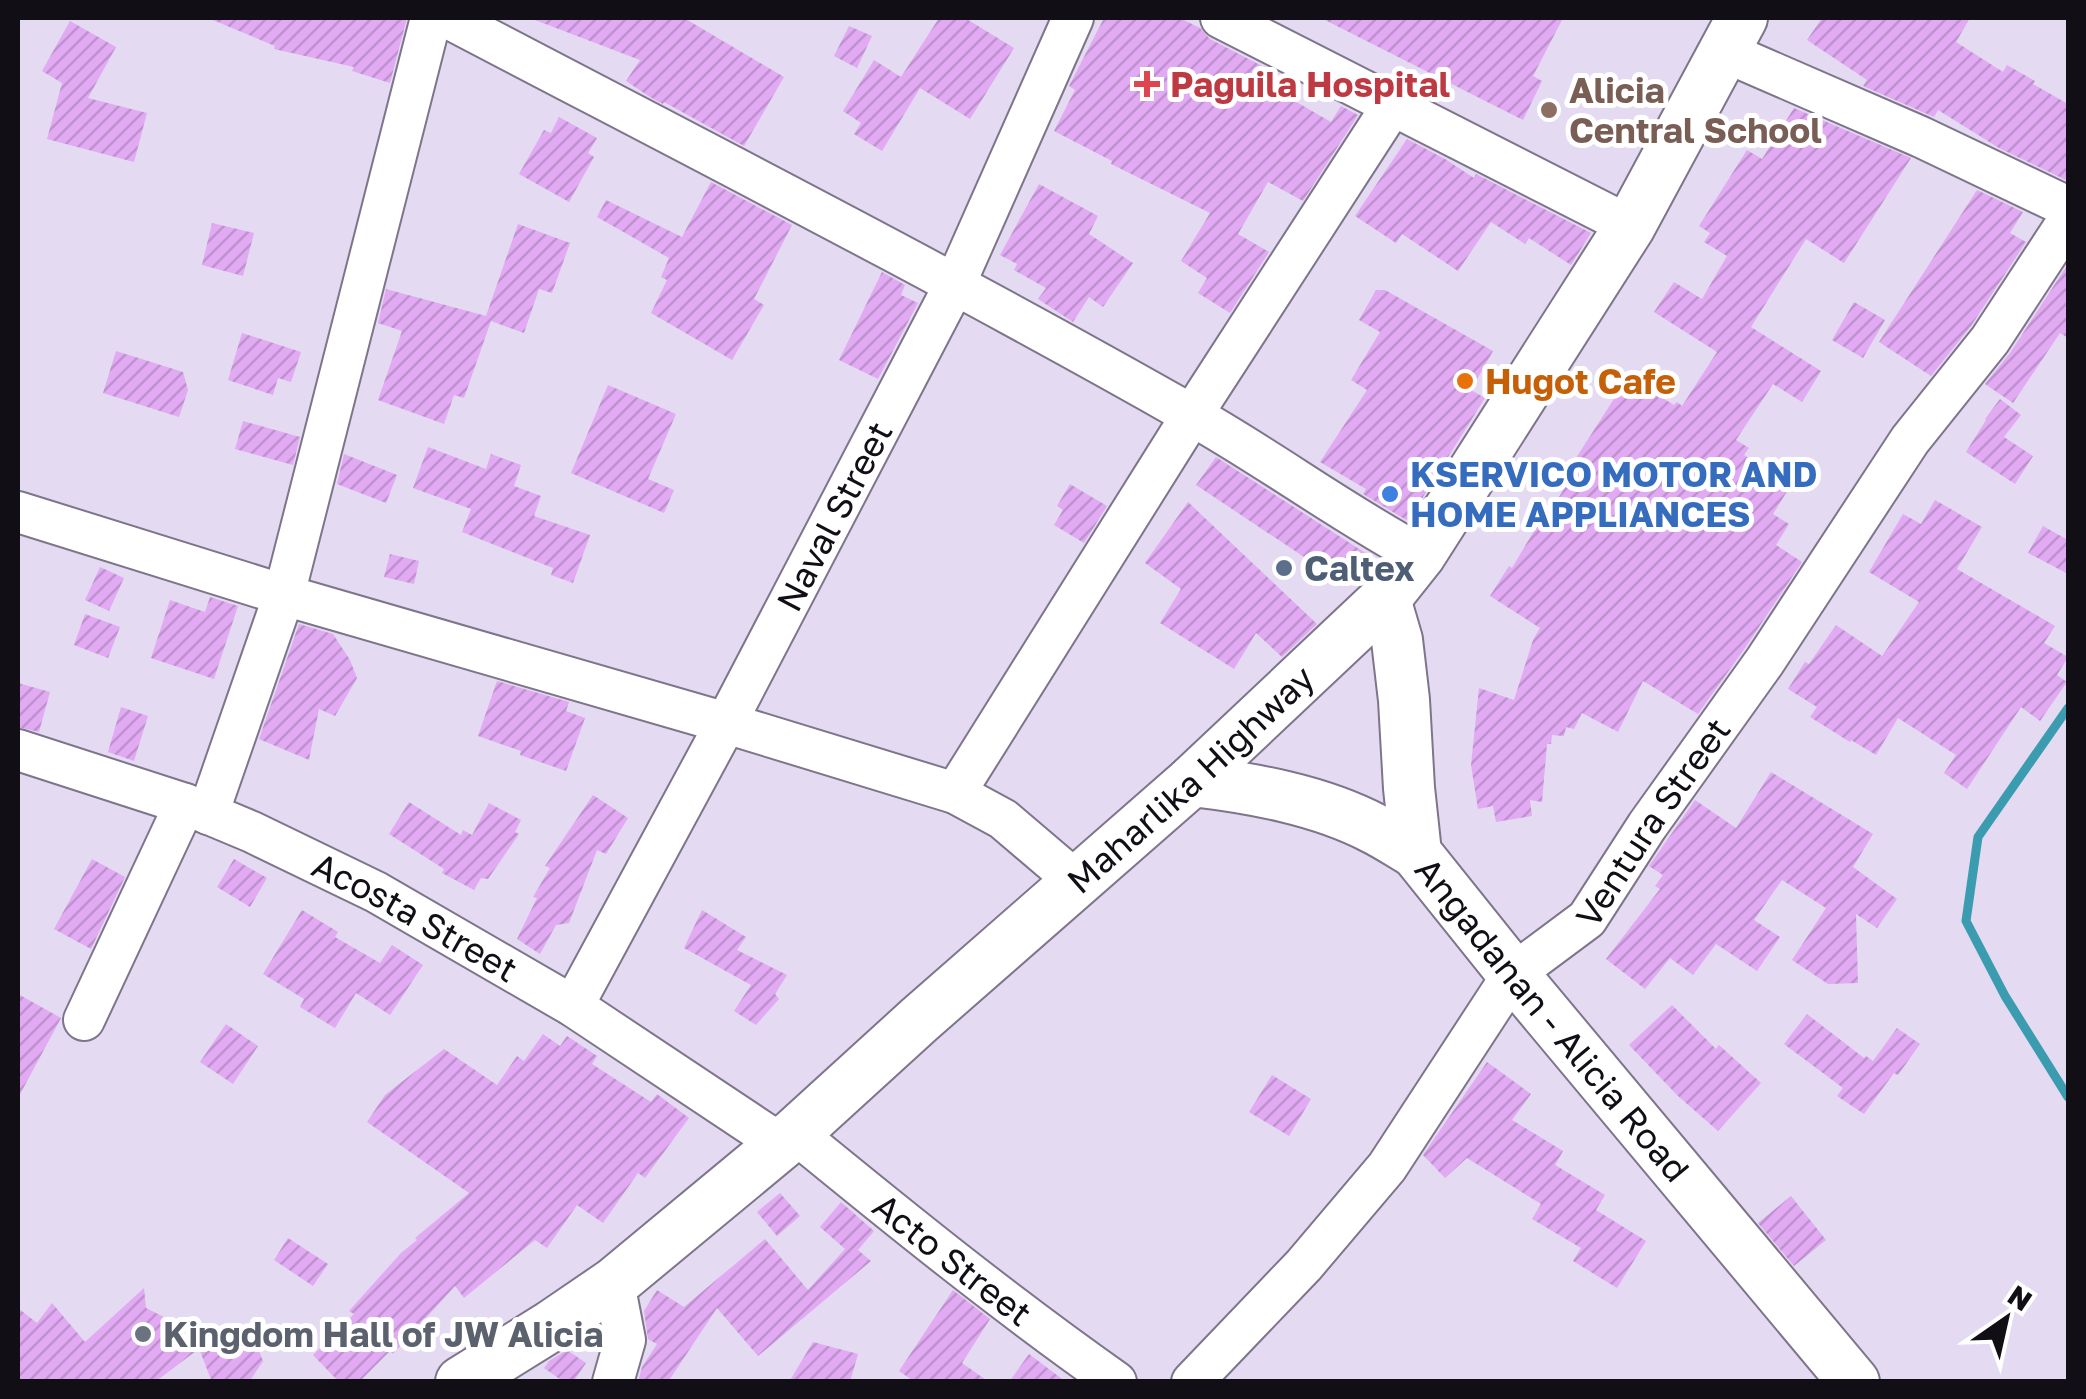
<svg xmlns="http://www.w3.org/2000/svg" width="2086" height="1399" viewBox="0 0 2086 1399" font-family="'Golos Text',sans-serif">
<style>
.lines{fill:none;stroke-linecap:round;stroke-linejoin:round}
.stream{stroke:#3c9caf;stroke-width:9}
.building{fill:url(#building-hatch)}
.minor-casing{stroke:#7e758a;stroke-width:44}
.major-casing{stroke:#7e758a;stroke-width:54}
.minor{stroke:#fff;stroke-width:40}
.major{stroke:#fff;stroke-width:50}
.health-dot{fill:#e0444e;stroke:#fff;stroke-width:4}
.education-dot{fill:#8d6e63;stroke:#fff;stroke-width:4}
.food-dot{fill:#e8710a;stroke:#fff;stroke-width:4}
.shop-dot{fill:#3f7fe0;stroke:#fff;stroke-width:4}
.service-dot{fill:#5c6f8a;stroke:#fff;stroke-width:4}
.worship-dot{fill:#6b7280;stroke:#fff;stroke-width:4}
.labels{text-anchor:middle;dominant-baseline:central;stroke-width:10;stroke-linejoin:round;paint-order:stroke}
.health-label{font-size:35px;font-weight:bold;fill:#be3a42;stroke:#fff;text-anchor:start}
.education-label{font-size:35px;font-weight:bold;fill:#785e54;stroke:#fff;text-anchor:start}
.food-label{font-size:35px;font-weight:bold;fill:#c56008;stroke:#fff;text-anchor:start}
.shop-label{font-size:35px;font-weight:bold;fill:#366cbe;stroke:#fff;text-anchor:start}
.street-label{font-size:35px;fill:#120e16;stroke:#fff}
.service-label{font-size:35px;font-weight:bold;fill:#4e5e75;stroke:#fff;text-anchor:start}
.worship-label{font-size:35px;font-weight:bold;fill:#5b616d;stroke:#fff;text-anchor:start}
</style>
<defs>
<pattern id="building-hatch" width="6" height="6" patternUnits="userSpaceOnUse" patternTransform="scale(2.5)"><rect width="6" height="6" fill="#e1aaf2"/><path d="M-1 1l2-2M0 6l6-6M5 7l2-2" fill="none" stroke="#c091cf"/></pattern>
</defs>
<rect width="100%" height="100%" fill="#e4daf2"/>
<g class="lines">
<path class="stream" d="M2068,708L1978,837L1966,921L2005,996L2068,1097"/>
</g>
<path class="building" d="M208,18H407L390,83L352,71L354,67L274,49L275,46Z
M535,18H684L784,77L744,146L664,102L663,104L650,97L626,81L640,60L535,20Z
M939,18H965L1014,48L970,119L920,88L882,151L854,134L861,123L843,111L874,60L909,82L901,77Z
M1104,18H1180L1200,28L1210,39L1264,67L1259,75L1282,91L1281,93L1331,122L1341,106L1358,115L1303,201L1268,182L1238,234L1269,252L1230,313L1198,293L1207,278L1181,261L1210,213L1111,164L1112,161L1054,131L1075,90L1069,86Z
M1321,18H1563L1533,76L1542,81L1523,120Z
M1822,18H1970L1956,42L2003,72L2007,65L2035,81L2033,84L2068,104V181L1999,148L1938,110L1934,117L1863,86L1867,80L1807,40Z
M70,21L116,47L88,98L147,113L134,162L47,139L62,83L42,71Z
M849,26L872,36L857,68L834,56Z
M1794,108L1911,158L1844,263L1806,239L1751,327L1821,371L1802,402L1773,384L1736,440L1749,448L1744,455L1791,485L1773,514L1789,524L1776,545L1802,562L1745,648L1698,714L1643,681L1618,732L1582,713L1574,729L1566,727L1564,736L1552,735L1551,744H1547L1542,802L1530,800L1532,816L1496,822L1493,806L1478,809L1471,765L1479,688L1514,700L1533,640L1540,628L1490,596L1509,566L1512,568L1537,526L1540,528L1581,461L1576,458L1628,377L1674,405L1677,402L1682,406L1717,352L1654,312L1674,282L1702,299L1727,256L1704,242L1710,233L1699,226L1747,150L1762,159Z
M559,117L597,138L588,153L594,157L569,202L519,174L544,130L551,133Z
M1407,139L1445,159L1474,178L1476,174L1591,233L1571,265L1529,238L1525,244L1491,222L1458,271L1402,234L1396,243L1355,216Z
M711,182L792,225L754,299L764,305L732,360L651,313L667,280L661,277L669,258L597,217L606,200L682,237Z
M1039,184L1098,216L1089,234L1133,263L1103,307L1089,297L1073,322L1038,299L1046,288L1014,270L1017,264L1000,255Z
M1977,190L2023,212L2010,233L2026,242L1971,326L1931,376L1879,342Z
M212,223L254,233L243,276L202,265Z
M518,224L570,243L552,293L539,289L524,333L491,321L464,398L454,395L444,424L378,400L402,331L378,323L386,289L486,316Z
M2066,267L2068,269V338L2060,333L2013,403L1985,384L2010,353Z
M882,272L905,285L901,295L918,303L878,379L839,360Z
M1376,290H1385L1493,351L1471,390L1485,398L1408,521L1363,494L1366,489L1320,462L1367,390L1351,380L1380,332L1359,320Z
M1854,302L1885,320L1863,358L1832,340Z
M242,333L301,352L291,382L278,378L273,395L228,380Z
M116,351L183,372L188,390L179,417L103,393Z
M608,385L676,414L648,479L674,490L664,513L571,473Z
M2000,399L2021,415L2004,437L2033,456L2015,484L1966,452L1986,420L1985,419Z
M243,421L300,437L293,465L235,449Z
M428,447L486,469L491,454L521,465L514,486L541,496L534,516L590,535L573,583L551,575L553,568L462,532L471,509L413,488Z
M344,454L397,475L386,503L337,484Z
M1216,457L1367,554L1346,585L1196,485Z
M1070,484L1107,506L1084,543L1054,525L1063,510L1057,506Z
M1935,500L1982,527L1957,569L2055,626L2044,643L2068,657L2057,675L2067,682L2040,721L2021,707L1967,789L1944,773L1956,755L1898,718L1876,755L1851,740L1850,742L1810,717L1817,707L1788,689L1805,662L1809,664L1836,625L1882,656L1919,602L1869,572L1903,514L1921,524Z
M1188,502L1317,624L1282,657L1256,633L1234,669L1160,623L1181,589L1145,563Z
M2043,526L2068,540V574L2028,553Z
M390,554L419,561L414,584L384,577Z
M100,567L124,578L109,611L85,600Z
M210,597L238,606L214,679L151,658L170,600L205,612Z
M85,614L120,627L108,658L74,645Z
M299,624L333,634L350,660L357,678L335,716L319,709L309,760L259,739Z
M497,681L569,702L566,711L585,718L566,771L520,755L521,751L478,736Z
M18,683L50,692L39,732L18,727Z
M121,707L148,716L134,761L108,752Z
M1771,772L1873,834L1853,867L1897,899L1877,928L1856,914L1858,983L1828,984L1792,960L1826,908L1782,880L1754,920L1780,937L1757,971L1716,944L1693,975L1670,958L1645,989L1606,959L1660,889L1655,886L1663,875L1649,866L1695,800L1736,828Z
M593,795L628,818L606,854L597,850L569,923L556,925L540,954L517,939L537,898L533,897L550,868L545,866Z
M409,802L461,835L463,830L472,835L489,803L521,820L515,832L519,834L488,879L481,878L474,890L442,873L444,869L389,834Z
M92,859L125,877L91,949L54,929Z
M234,859L267,878L250,907L217,887Z
M302,910L338,932L335,937L380,963L392,945L423,965L390,1015L356,993L335,1028L300,1007L304,999L263,974Z
M702,910L746,937L737,950L787,975L775,994L779,999L756,1025L734,1011L751,985L684,948Z
M18,994L61,1018L18,1098Z
M1672,1005L1716,1049L1719,1045L1761,1083L1718,1131L1678,1096L1629,1045Z
M1807,1014L1864,1058L1866,1056L1873,1061L1897,1028L1920,1044L1898,1075L1894,1073L1864,1114L1837,1096L1843,1088L1784,1044Z
M226,1024L258,1046L233,1084L200,1062Z
M543,1034L560,1046L567,1036L597,1056L592,1064L651,1102L657,1094L689,1118L645,1178L638,1173L603,1223L577,1205L547,1248L535,1240L464,1298L455,1286L393,1354L390,1351L359,1382H339L313,1355L354,1314L349,1311L401,1253L417,1240L415,1238L469,1193L367,1122L385,1095L444,1049L497,1085L517,1056L524,1061Z
M1487,1062L1531,1094L1512,1120L1563,1151L1555,1165L1605,1195L1596,1210L1646,1241L1617,1288L1573,1261L1581,1248L1532,1219L1541,1204L1467,1158L1445,1178L1423,1155Z
M1272,1075L1311,1099L1289,1136L1249,1112Z
M780,1193L800,1216L777,1236L757,1212Z
M1791,1196L1826,1240L1794,1266L1758,1223Z
M841,1202L874,1231L858,1250L871,1261L758,1356L717,1308L668,1382H638L642,1367L657,1344L648,1339L644,1311L657,1290L684,1307L765,1239L808,1290L845,1249L820,1227Z
M288,1238L328,1264L313,1286L274,1260Z
M144,1288L146,1308L170,1320L196,1351L155,1382H18V1308L37,1323L52,1303L85,1342Z
M953,1290L990,1319L962,1363L989,1382H915L899,1371Z
M251,1330L263,1361L249,1382H212L200,1351Z
M813,1342L858,1354L850,1382H789Z
M567,1350L586,1363L573,1382H564L544,1368L549,1361Z
M1029,1354L1066,1382H1009Z"/>
<g class="lines">
<defs>
<g id="minor">
<path d="M448,18C696,148 945,275 1188,413C1267,457 1340,512 1420,555"/>
<path d="M1221,18L1630,226"/>
<path d="M1723,51L1921,137L2068,207"/>
<path d="M18,512L284,595L726,723L955,793L1003,819L1077,882"/>
<path id="s1" d="M18,750L185,804L252,832L376,892L573,1006L782,1145"/>
<path d="M955,793L1192,415L1392,106"/>
<path d="M208,814L284,595L431,18"/>
<path id="s2" d="M573,1006L726,723L955,284L1073,18"/>
<path d="M84,1020L185,804"/>
<path id="s3" d="M795,1133C900,1219 1005,1304 1116,1382"/>
<path d="M613,1382L625,1340L614,1283"/>
<path id="s4" d="M1192,1382L1304,1265L1387,1167L1513,974L1587,919L1647,826L1765,661L1910,440L1990,340L2068,221"/>
</g>
<g id="major">
<path id="s5" d="M1385,599L1397,640L1404,700L1409,788L1416,853L1513,974L1854,1382"/>
<path d="M1192,781C1252,788 1320,800 1375,829C1389,836 1402,845 1416,853"/>
<path id="s6" d="M461,1382L551,1326L614,1283L795,1133L919,1020L1192,781L1385,599L1420,555L1630,226L1742,18"/>
</g>
</defs>
<use href="#minor" class="minor-casing"/>
<use href="#major" class="major-casing"/>
<use href="#minor" class="minor"/>
<use href="#major" class="major"/>
</g>
<path class="health-dot" d="M1142 69h10v10h10v10h-10v10h-10v-10h-10v-10h10z"/>
<circle class="education-dot" cx="1549" cy="110" r="10"/>
<circle class="food-dot" cx="1465" cy="381" r="10"/>
<circle class="shop-dot" cx="1390" cy="494" r="10"/>
<circle class="service-dot" cx="1284" cy="568" r="10"/>
<circle class="worship-dot" cx="143" cy="1334" r="10"/>
<g class="labels">
<g class="health-label">
<text x="1170" y="84">Paguila Hospital</text>
</g>
<g class="education-label">
<text x="1569" y="90">Alicia<tspan x="1569" dy="40">Central School</tspan></text>
</g>
<g class="food-label">
<text x="1485" y="381">Hugot Cafe</text>
</g>
<g class="shop-label">
<text x="1410" y="474">KSERVICO MOTOR AND<tspan x="1410" dy="40">HOME APPLIANCES</tspan></text>
</g>
<g class="street-label">
<text stroke="none"><textPath href="#s2" startOffset="555">Naval Street</textPath></text>
<text stroke="none"><textPath href="#s6" startOffset="948">Maharlika Highway</textPath></text>
<text stroke="none"><textPath href="#s4" startOffset="730">Ventura Street</textPath></text>
<text stroke="none"><textPath href="#s1" startOffset="432">Acosta Street</textPath></text>
<text stroke="none"><textPath href="#s5" startOffset="472">Angadanan - Alicia Road</textPath></text>
<text stroke="none"><textPath href="#s3" startOffset="202">Acto Street</textPath></text>
</g>
<g class="service-label">
<text x="1304" y="568">Caltex</text>
</g>
<g class="worship-label">
<text x="163" y="1334">Kingdom Hall of JW Alicia</text>
</g>
</g>
<rect width="2086" height="1399" fill="none" stroke="#120e16" stroke-width="40"/>
<g transform="translate(2006 1319) rotate(34)" stroke="#ffffff" stroke-width="8" paint-order="stroke">
<path d="M0-8L18 38L0 25L-18 38Z" fill="#120e16"/>
<text y="-15" font-size="28" font-weight="bold" text-anchor="middle" fill="#120e16">N</text>
</g>
</svg>
